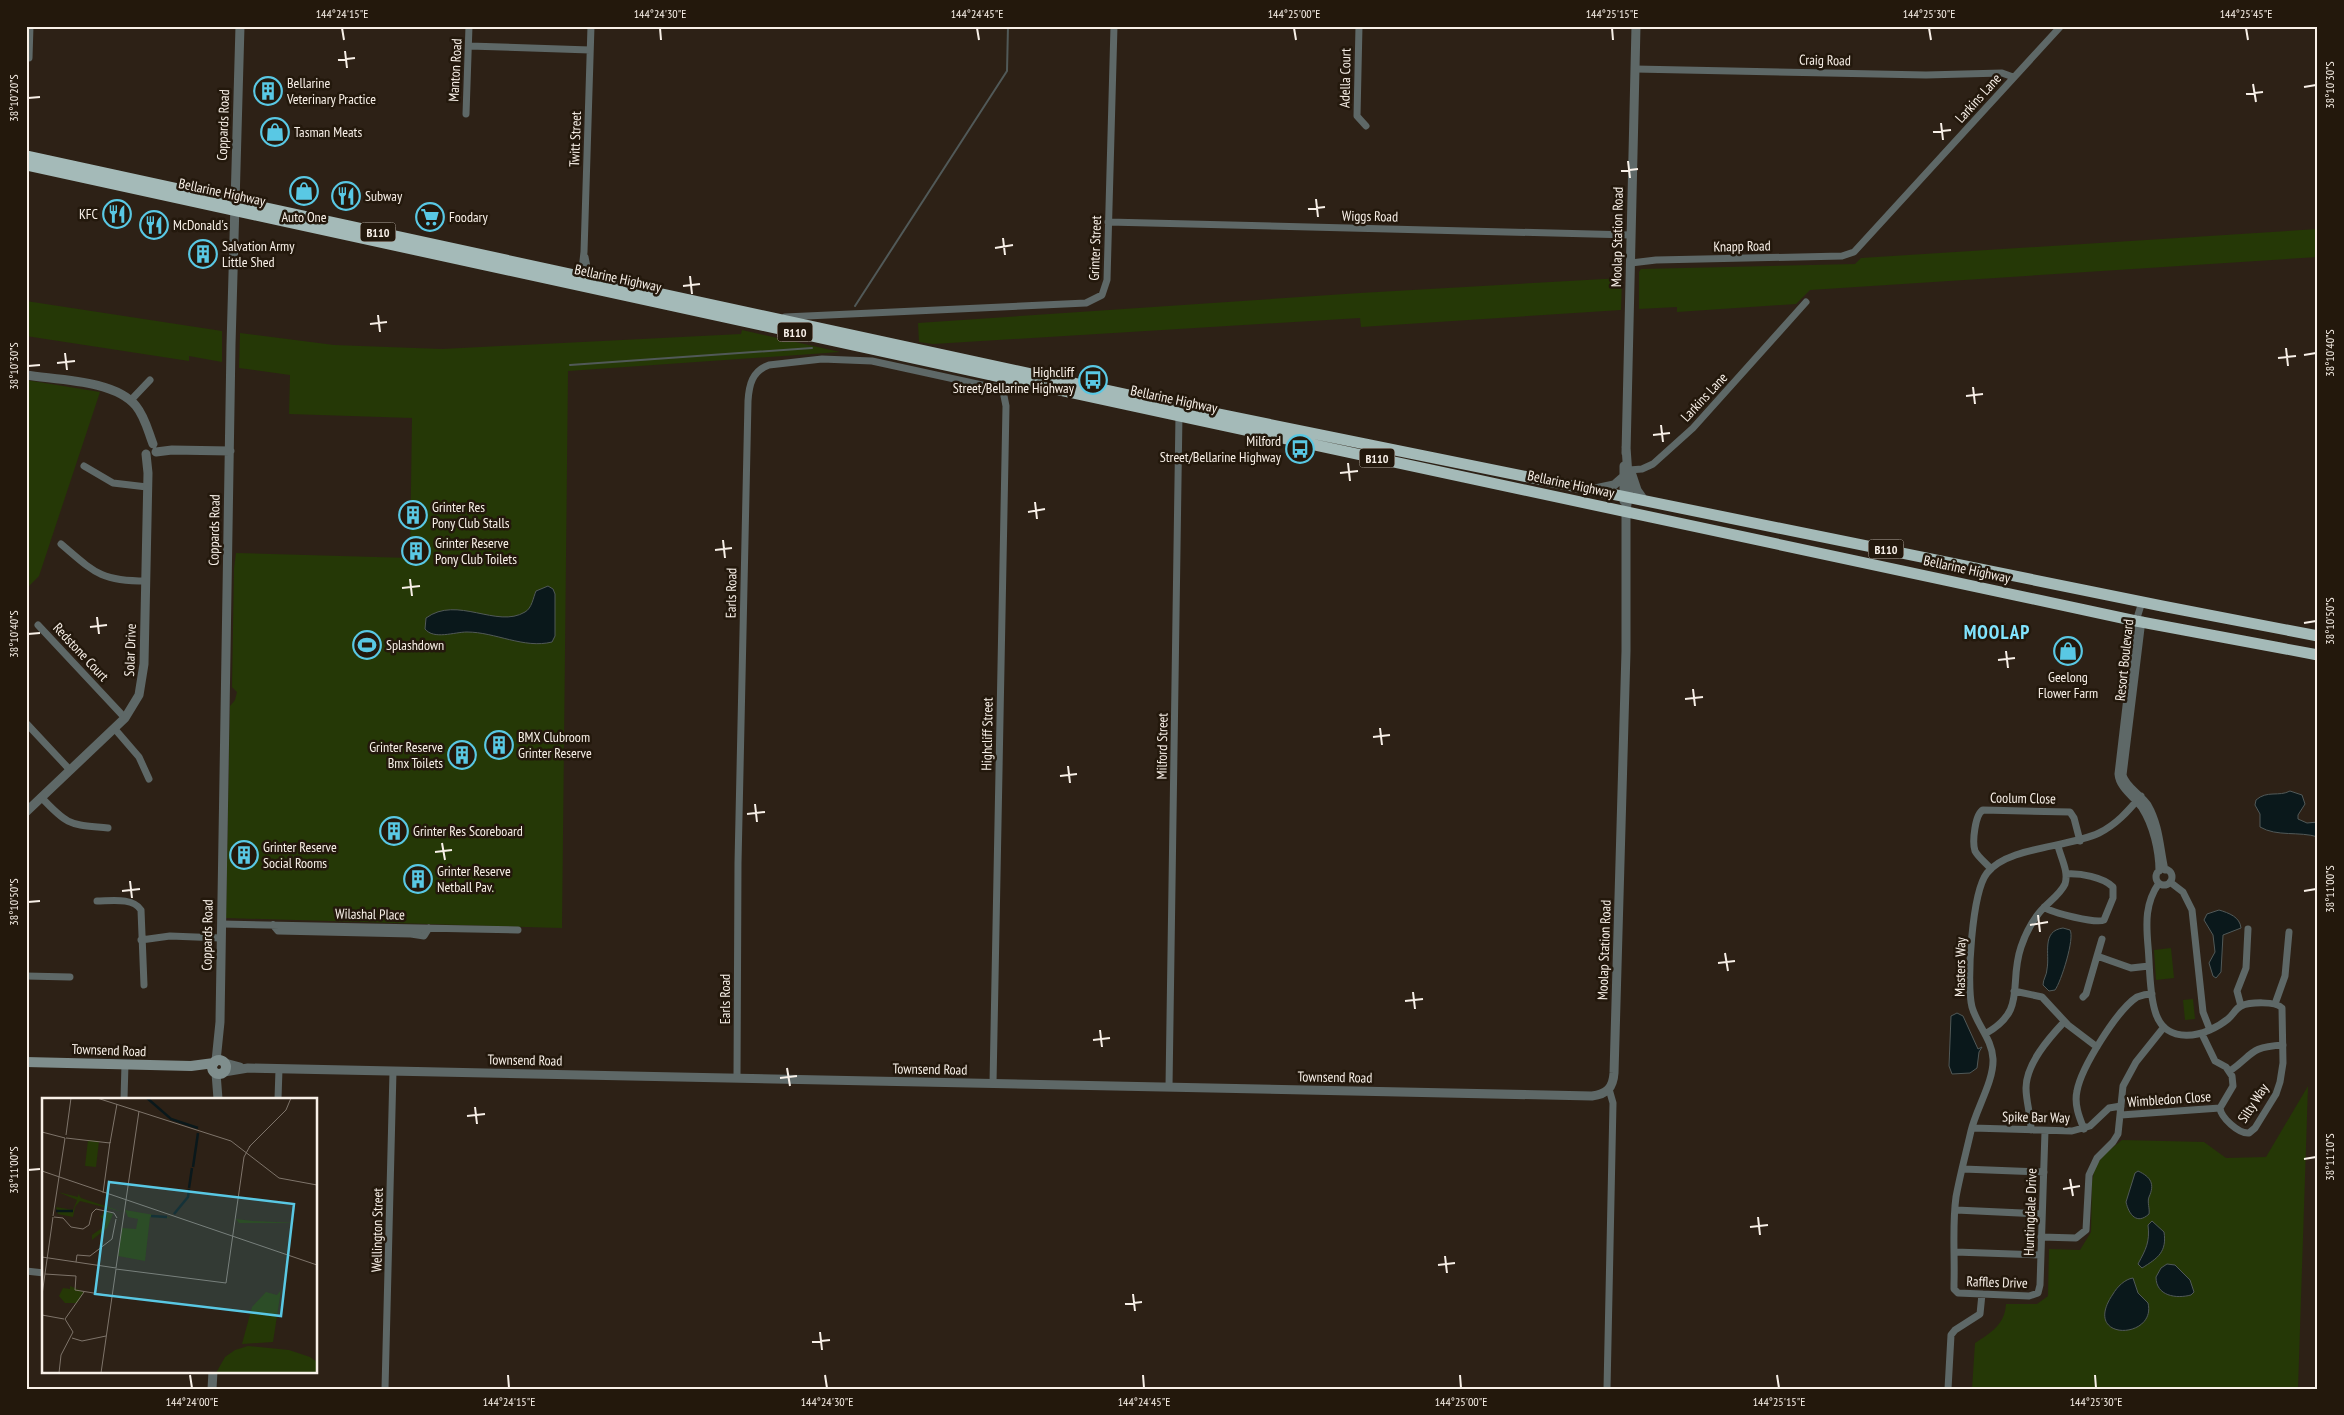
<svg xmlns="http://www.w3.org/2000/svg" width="2344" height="1415" viewBox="0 0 2344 1415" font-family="'PT Sans Narrow',sans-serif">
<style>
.green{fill:#253806}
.water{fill:#0a181b;stroke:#515958}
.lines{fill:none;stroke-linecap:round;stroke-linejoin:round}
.stream{stroke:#515958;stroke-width:2}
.minor{stroke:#5e6867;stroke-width:7}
.tertiary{stroke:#5e6867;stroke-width:9}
.secondary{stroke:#7f8e8d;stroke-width:10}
.trunk{stroke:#a4bab8;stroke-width:11}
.ticks{fill:none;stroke:#f8f0e8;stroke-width:2}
.labels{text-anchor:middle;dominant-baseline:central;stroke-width:5;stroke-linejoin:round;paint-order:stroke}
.shield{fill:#23180c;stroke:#b8afa6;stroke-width:1}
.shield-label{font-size:12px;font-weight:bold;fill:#f8f0e8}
.street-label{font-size:14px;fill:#f8f0e8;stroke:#23180c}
.poi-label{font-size:14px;fill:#f8f0e8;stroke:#23180c;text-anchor:start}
.district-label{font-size:19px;font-weight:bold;letter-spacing:1px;fill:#81e4fe;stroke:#23180c}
.inset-river{fill:none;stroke:#0a181b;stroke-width:2.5}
.inset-road{fill:none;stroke:#7e746a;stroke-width:1}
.view{fill:#59c8e4;fill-opacity:0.15;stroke:#59c8e4;stroke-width:2.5}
.inset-edge{fill:none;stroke:#f8f0e8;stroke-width:2.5}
.neatline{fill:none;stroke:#f8f0e8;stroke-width:2}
.ticks-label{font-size:12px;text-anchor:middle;fill:#f8f0e8}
</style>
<rect width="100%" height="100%" fill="#2d2116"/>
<path class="green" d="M2318,229V257L1810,290L1796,304L1677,312V307L1639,309V272L1641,269L1855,264L1861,258Z
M1622,278L1621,310L1361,327L1360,318L933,344L919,342L918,323L1360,293Z
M26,301L222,331V362L189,356V361L26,336Z
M742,330L840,352L568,371L562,928L226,918L230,706L235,700L237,692L232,687L234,568L236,553L410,558L412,418L289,414L290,375L239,368L240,333L334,345L442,349L741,334Z
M26,380L100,392L39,576L26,589Z
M2171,948L2174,978L2156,980L2154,950Z
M2193,999L2195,1019L2185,1020L2183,1000Z
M2308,1086L2298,1389H1972L1975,1343C1991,1333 2005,1324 2006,1304H2037L2048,1296L2049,1249L2080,1250L2091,1232L2092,1182L2095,1166L2107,1152L2122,1140L2204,1142L2226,1158L2266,1157Z"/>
<path class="water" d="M548,586L553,589L555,594V636L552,642C524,649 495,632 467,632C454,632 434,640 425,629L426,618C457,595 497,629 525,612C532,608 533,598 536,591Z
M2290,791L2302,795L2305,804L2298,815V819L2307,823L2318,822V837C2299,831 2277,837 2260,827V814L2255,805L2256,800C2267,790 2279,797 2290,791Z
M2219,910C2229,913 2240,917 2241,928L2223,935L2221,972L2216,978L2213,976L2209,963L2215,952L2213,935L2204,920L2207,914Z
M2063,928L2070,930C2075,938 2061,982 2055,990L2049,991L2043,985C2043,979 2047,975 2047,969C2050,954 2041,931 2063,928Z
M1957,1013L1963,1016L1978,1049L1982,1047L1979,1052L1977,1068L1970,1073L1952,1074L1949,1066L1951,1016Z
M2138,1171C2151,1177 2155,1184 2149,1197C2147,1202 2150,1209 2149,1214C2137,1225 2129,1215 2126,1202L2135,1173Z
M2152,1221L2164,1232C2167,1252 2158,1258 2142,1268L2138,1264C2146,1249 2150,1242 2148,1225Z
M2167,1264L2175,1265L2190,1280L2194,1292L2191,1295C2176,1299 2156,1296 2156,1277L2161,1268Z
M2133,1278L2138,1293L2148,1303C2157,1340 2080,1342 2113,1294C2117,1287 2125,1279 2133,1278Z"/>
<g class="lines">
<path class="stream" d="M855,306L1007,71L1008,26
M570,365L812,348"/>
<path class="minor" d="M1359,26L1357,116L1366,126
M469,46L590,50
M29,58L30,26
M1635,69L1926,75L2002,73L2013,77
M466,114L469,26
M1108,222L1631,235
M585,257L588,272L586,281
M1631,263L1656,260L1842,256L1854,252L2061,26
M581,278L584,252L591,26
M785,317L1086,303L1102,295L1107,280L1114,26
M131,400L150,380
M84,466L113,483L147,487
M1629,470L1642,469L1653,464L1693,428L1806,302
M61,544C94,572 100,581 146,581
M2142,602L2136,621L2118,774C2119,788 2134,797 2142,808C2153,825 2159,851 2159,871
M2142,620L2123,775C2126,787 2141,794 2148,805C2160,826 2160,848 2165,870
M38,625L125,718
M26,723L70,770
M114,728L139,757L149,779
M41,797C69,827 70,824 108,828
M1991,869C1986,863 1978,857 1975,851C1972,842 1975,814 1983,810L2070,812L2074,818L2080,841
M2156 877a8 8 0 1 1 16 0a8 8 0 1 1-16 0Z
M2170,882L2183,892L2192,910L2203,1012L2210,1030
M2159,883C2145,903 2146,923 2148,946C2150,967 2149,991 2155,1011C2165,1047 2206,1037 2228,1019C2233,1015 2235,1009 2241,1006C2250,1002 2276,1001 2282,1008L2283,1063L2280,1082L2276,1094L2255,1128L2249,1133C2239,1134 2221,1118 2220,1108L2233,1086L2232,1076L2226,1067L2215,1061L2202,1034
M97,901C110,901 133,897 141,910L144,985
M2044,907C2052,913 2097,924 2104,920L2113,898V887C2103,877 2080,873 2066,874
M222,924L518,930
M273,925L278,931L411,934L424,936L429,928
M141,940L170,936L221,938
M2097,956L2102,939
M26,976L70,977
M2014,991L2042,997L2068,1025L2097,1047
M2083,997L2086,994L2097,956L2131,968L2149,966
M2275,1004L2285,976L2289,932
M2241,1006L2237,991L2246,968L2248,929
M1985,1034C2028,1010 2008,985 2021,947C2025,935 2031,923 2039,913C2047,903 2060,895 2065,884C2069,872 2061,858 2058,846
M2230,1071C2254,1054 2249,1047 2283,1045
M737,1078L738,863L748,401C749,385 752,371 769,365L822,359L872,361L991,387L1003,386L1008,375
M993,1084L1006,406L1002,386
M1169,1087L1179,414
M124,1099L125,1064
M278,1099L279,1069
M2121,1115L2220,1108
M1972,1128L2072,1131L2090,1126L2109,1108L2121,1106
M2084,1129C2079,1117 2074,1104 2077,1091C2081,1068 2117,1010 2137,997C2142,995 2147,994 2152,994
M2031,1130C2031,1115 2026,1102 2026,1088C2026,1064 2049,1038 2064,1022
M2045,1131L2040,1285L2038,1293L2029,1296L1958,1293L1954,1289V1284C1955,1256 1952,1225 1956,1197C1960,1175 1966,1153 1971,1131C1976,1109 1994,1081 1993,1059C1992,1039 1977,1025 1972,1007C1966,984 1972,892 1987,873C2008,846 2068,848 2099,833C2117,824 2128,811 2141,796
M1963,1169L2044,1172
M1956,1210L2042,1214
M2041,1237L2076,1238L2086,1230L2089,1175L2097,1158L2113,1142L2118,1134L2123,1086L2136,1062L2164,1027
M1955,1252L2041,1255
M26,1271L44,1273
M385,1389L393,1071
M1607,1389L1613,1103L1609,1089
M1948,1389L1951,1335L1955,1330L1980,1314L1982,1294"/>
<path class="tertiary" d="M26,375C58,380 115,380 136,406C145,417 148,431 153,444
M156,452L172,450L230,451
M1626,453L1636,26
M1631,472L1637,490L1644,500
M1595,489L1614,485L1623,477
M1624,501V466
M26,812L125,718L139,695L144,664L148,473L146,454
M216,1061L220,1022L231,345L240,26
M225,1063L240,1067
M224,1072L248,1068L1592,1096C1607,1094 1613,1088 1614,1073L1626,651V511L1629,490L1626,447
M216,1073L218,1099
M212,1389L213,1371"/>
<path class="secondary" d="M212 1067a7 7 0 1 1 14 0a7 7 0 1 1-14 0Z
M26,1062L191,1066L214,1063"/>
<path class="trunk" d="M26,156L1179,406L2162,606L2318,636
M26,165L1179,416L2136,621L2318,655"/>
</g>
<path class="ticks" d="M342,28L344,40M660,28L661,40M977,28L979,40M1294,28L1296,40M1612,28L1613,40M1929,28L1931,40M2246,28L2248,40M345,51L347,68M338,60L355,58M2253,84L2256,102M2304,87L2316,85M2246,94L2263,92M28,98L40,97M1941,123L1943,140M1933,132L1951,130M1628,161L1630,178M1621,171L1638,169M1316,199L1318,217M1308,209L1325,207M1003,238L1005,255M995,248L1013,245M690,276L692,294M683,286L700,284M378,315L380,332M370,324L387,322M2286,348L2288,366M65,353L67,370M2304,355L2316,353M2278,358L2296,356M57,363L75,361M28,366L40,365M1973,387L1975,404M1966,396L1983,394M1661,425L1663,442M1653,435L1670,433M1348,463L1350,481M1340,473L1358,471M1035,502L1037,519M1028,512L1045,509M723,540L725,558M715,550L732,548M410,579L412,596M402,588L420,586M97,617L99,634M2304,623L2316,621M90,627L107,625M28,634L40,633M2006,651L2008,668M1998,660L2015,658M1693,689L1695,706M1685,699L1703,697M1380,728L1382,745M1373,737L1390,735M1068,766L1070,783M1060,776L1077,774M755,804L757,822M747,814L765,812M442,843L445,860M435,852L452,850M130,881L132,898M122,891L140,889M2304,891L2316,889M28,902L40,901M2038,915L2040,932M2030,925L2048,922M1725,953L1728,971M1718,963L1735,961M1413,992L1415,1009M1405,1001L1423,999M1100,1030L1102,1047M1093,1040L1110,1038M787,1068L790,1086M780,1078L797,1076M475,1107L477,1124M467,1116L485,1114M2304,1159L2316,1157M28,1170L40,1169M2070,1179L2073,1196M2063,1189L2080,1186M1758,1217L1760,1235M1750,1227L1768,1225M1445,1256L1447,1273M1438,1265L1455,1263M1133,1294L1135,1311M1125,1304L1142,1302M820,1332L822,1350M812,1342L830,1340M190,1375L192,1388M508,1375L509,1388M825,1375L827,1388M1143,1375L1144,1388M1460,1375L1461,1388M1777,1375L1779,1388M2095,1375L2096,1388"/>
<defs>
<symbol id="building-ring" viewBox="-11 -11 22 22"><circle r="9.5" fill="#23180c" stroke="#59c8e4" stroke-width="1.5"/><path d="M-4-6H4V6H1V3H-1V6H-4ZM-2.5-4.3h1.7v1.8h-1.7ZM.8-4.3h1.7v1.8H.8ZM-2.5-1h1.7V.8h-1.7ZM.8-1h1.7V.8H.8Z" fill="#59c8e4"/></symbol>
<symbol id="shop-ring" viewBox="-11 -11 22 22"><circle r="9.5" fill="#23180c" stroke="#59c8e4" stroke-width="1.5"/><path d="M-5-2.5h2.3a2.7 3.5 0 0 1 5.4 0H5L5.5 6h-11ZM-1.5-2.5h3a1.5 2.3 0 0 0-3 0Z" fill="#59c8e4"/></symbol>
<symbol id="restaurant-ring" viewBox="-11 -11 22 22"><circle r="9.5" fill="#23180c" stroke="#59c8e4" stroke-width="1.5"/><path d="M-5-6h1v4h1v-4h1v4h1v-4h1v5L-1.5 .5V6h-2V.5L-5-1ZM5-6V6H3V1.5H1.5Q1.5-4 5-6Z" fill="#59c8e4"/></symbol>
<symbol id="supermarket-ring" viewBox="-11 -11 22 22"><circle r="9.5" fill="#23180c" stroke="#59c8e4" stroke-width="1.5"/><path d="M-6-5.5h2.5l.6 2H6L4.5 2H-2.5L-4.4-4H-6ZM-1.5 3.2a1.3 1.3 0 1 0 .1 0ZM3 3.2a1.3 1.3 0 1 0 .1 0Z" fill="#59c8e4"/></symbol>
<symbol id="bus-ring" viewBox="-11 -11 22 22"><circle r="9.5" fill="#23180c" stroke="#59c8e4" stroke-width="1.5"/><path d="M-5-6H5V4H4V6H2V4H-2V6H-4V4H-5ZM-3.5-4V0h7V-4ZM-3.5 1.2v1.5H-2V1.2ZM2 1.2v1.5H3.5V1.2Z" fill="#59c8e4"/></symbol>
<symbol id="stadium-ring" viewBox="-11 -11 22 22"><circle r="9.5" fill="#23180c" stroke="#59c8e4" stroke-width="1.5"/><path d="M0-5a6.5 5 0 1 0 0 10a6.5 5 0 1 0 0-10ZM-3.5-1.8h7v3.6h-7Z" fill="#59c8e4"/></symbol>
</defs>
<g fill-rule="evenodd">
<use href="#building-ring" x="252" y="75" width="32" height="32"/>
<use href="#shop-ring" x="259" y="116" width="32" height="32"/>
<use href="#shop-ring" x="288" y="175" width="32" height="32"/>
<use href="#restaurant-ring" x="330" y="180" width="32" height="32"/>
<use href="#restaurant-ring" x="101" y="198" width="32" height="32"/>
<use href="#supermarket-ring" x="414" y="201" width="32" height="32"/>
<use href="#restaurant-ring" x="138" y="209" width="32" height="32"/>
<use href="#building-ring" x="187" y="238" width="32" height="32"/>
<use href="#bus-ring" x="1077" y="364" width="32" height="32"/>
<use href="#bus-ring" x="1284" y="433" width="32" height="32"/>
<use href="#building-ring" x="397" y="499" width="32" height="32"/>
<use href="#building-ring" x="400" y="535" width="32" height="32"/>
<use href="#stadium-ring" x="351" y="629" width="32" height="32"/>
<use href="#shop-ring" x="2052" y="635" width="32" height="32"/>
<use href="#building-ring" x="483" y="729" width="32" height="32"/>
<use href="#building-ring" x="446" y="739" width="32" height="32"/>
<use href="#building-ring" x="378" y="815" width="32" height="32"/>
<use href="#building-ring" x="228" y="839" width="32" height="32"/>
<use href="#building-ring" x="402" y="863" width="32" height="32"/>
</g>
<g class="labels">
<g class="shield">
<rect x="360.5" y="222.5" width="35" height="19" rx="4"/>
<rect x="777.5" y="322.5" width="35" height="19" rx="4"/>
<rect x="1359.5" y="448.5" width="35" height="19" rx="4"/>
<rect x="1868.5" y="539.5" width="35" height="19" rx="4"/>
</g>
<g class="shield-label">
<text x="378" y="232">B110</text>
<text x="795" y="332">B110</text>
<text x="1377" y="458">B110</text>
<text x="1886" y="549">B110</text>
</g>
<g class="street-label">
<text transform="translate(1825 60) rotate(1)">Craig Road</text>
<text transform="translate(455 70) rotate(-87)">Manton Road</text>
<text transform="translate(1345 78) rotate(-89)">Adella Court</text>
<text transform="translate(1978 98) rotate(-48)">Larkins Lane</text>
<text transform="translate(223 125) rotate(-88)">Coppards Road</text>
<text transform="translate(575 139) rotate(-88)">Twitt Street</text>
<text transform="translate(222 192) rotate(12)">Bellarine Highway</text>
<text transform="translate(1370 216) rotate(1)">Wiggs Road</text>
<text transform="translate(1617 237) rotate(-89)">Moolap Station Road</text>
<text transform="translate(1742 246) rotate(-1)">Knapp Road</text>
<text transform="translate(1095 248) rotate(-88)">Grinter Street</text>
<text transform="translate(618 278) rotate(12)">Bellarine Highway</text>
<text transform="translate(1704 397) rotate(-47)">Larkins Lane</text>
<text transform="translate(1174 399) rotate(12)">Bellarine Highway</text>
<text transform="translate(1571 484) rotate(12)">Bellarine Highway</text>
<text transform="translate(214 530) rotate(-89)">Coppards Road</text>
<text transform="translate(1967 569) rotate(12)">Bellarine Highway</text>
<text transform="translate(731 593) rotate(-89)">Earls Road</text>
<text transform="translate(130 650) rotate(-88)">Solar Drive</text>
<text transform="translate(81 652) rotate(47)">Redstone Court</text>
<text transform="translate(2124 660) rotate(-84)">Resort Boulevard</text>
<text transform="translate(987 734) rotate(-89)">Highcliff Street</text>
<text transform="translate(1162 746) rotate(-89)">Milford Street</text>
<text transform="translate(2023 798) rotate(1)">Coolum Close</text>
<text transform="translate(370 914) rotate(1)">Wilashal Place</text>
<text transform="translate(207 935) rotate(-89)">Coppards Road</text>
<text transform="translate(1604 950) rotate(-88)">Moolap Station Road</text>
<text transform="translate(1960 967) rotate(-89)">Masters Way</text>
<text transform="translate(725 999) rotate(-90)">Earls Road</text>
<text transform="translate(109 1050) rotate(2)">Townsend Road</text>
<text transform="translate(525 1060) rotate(1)">Townsend Road</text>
<text transform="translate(930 1069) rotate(1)">Townsend Road</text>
<text transform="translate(1335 1077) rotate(1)">Townsend Road</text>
<text transform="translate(2169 1099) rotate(-4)">Wimbledon Close</text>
<text transform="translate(2253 1103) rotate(-57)">Silty Way</text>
<text transform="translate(2036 1117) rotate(1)">Spike Bar Way</text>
<text transform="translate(2030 1212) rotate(-88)">Huntingdale Drive</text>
<text transform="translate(377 1230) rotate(-89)">Wellington Street</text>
<text transform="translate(1997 1282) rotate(2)">Raffles Drive</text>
</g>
<g class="poi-label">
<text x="287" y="83">Bellarine<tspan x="287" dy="16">Veterinary Practice</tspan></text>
<text x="294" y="132">Tasman Meats</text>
<text x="365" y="196">Subway</text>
<text x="98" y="214" text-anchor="end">KFC</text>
<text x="304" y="217" text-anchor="middle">Auto One</text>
<text x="449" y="217">Foodary</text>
<text x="173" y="225">McDonald's</text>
<text x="222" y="246">Salvation Army<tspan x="222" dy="16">Little Shed</tspan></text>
<text x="1074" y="372" text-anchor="end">Highcliff<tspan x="1074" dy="16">Street/Bellarine Highway</tspan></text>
<text x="1281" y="441" text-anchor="end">Milford<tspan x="1281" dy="16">Street/Bellarine Highway</tspan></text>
<text x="432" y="507">Grinter Res<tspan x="432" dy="16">Pony Club Stalls</tspan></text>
<text x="435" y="543">Grinter Reserve<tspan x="435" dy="16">Pony Club Toilets</tspan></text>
<text x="386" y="645">Splashdown</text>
<text x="2068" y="677" text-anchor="middle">Geelong<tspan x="2068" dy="16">Flower Farm</tspan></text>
<text x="518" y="737">BMX Clubroom<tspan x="518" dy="16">Grinter Reserve</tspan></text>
<text x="443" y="747" text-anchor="end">Grinter Reserve<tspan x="443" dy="16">Bmx Toilets</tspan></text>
<text x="413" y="831">Grinter Res Scoreboard</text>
<text x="263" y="847">Grinter Reserve<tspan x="263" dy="16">Social Rooms</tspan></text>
<text x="437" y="871">Grinter Reserve<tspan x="437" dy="16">Netball Pav.</tspan></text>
</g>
<g class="district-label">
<text x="1997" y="632">MOOLAP</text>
</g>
</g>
<g transform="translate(42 1098)">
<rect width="275" height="275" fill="#2d2116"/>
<path d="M46,42L57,43L54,69L43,68ZM16,94L36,99V96L39,100L81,114L38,103L33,109L31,119L16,116L14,109L31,112L35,102ZM83,112L130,120L108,119L103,163L76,158L80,130L94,131L96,121L86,119ZM62,113L71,116L65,130L50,142V137L60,130L61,121L57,117L60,118ZM194,121L211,123L257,125H197ZM28,188L42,194L35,205H23L17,198L21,190L28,191ZM239,192L231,244L200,246L210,209L224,194L235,197ZM206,248L247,252L268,259L275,264V275H174L183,259L193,252Z" fill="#253806"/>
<path class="inset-river" d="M105,0L129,21L156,30M151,69L156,35M147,90L150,70M14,113H31M132,116L146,99L147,91M109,118L125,119"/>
<path class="inset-road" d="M55,0L189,43L237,80L275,87M0,34L23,40M24,37L29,0M24,40L68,45M68,45L75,6M207,49L244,12L249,0M0,73L275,167M61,95L68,44M11,118L23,40M12,119L21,120L29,129L41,131L47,127L50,115L54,111L72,115L75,120M0,159L74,170M34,164L35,157L48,158L70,141L74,121M74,170L97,13M74,171L184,185L202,59L208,48M3,176L34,178L33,192L70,198M0,197L11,119M0,217L22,221M23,221L42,194M30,240L40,243L64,238M17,275L19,257L31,234L23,221M59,275L74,171"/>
<path class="view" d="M67,84L252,106L239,218L53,196Z"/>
<rect width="275" height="275" class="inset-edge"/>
</g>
<rect width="2344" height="1415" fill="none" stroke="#23180c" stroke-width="55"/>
<rect x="28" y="28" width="2288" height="1360" class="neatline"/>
<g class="ticks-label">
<text x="342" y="18">144°24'15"E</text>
<text x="660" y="18">144°24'30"E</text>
<text x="977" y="18">144°24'45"E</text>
<text x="1294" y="18">144°25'00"E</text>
<text x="1612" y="18">144°25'15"E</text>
<text x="1929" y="18">144°25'30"E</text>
<text x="2246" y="18">144°25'45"E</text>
<text transform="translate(2330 85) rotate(-90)" y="4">38°10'30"S</text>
<text transform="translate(14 98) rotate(-90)" y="4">38°10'20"S</text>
<text transform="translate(2330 353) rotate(-90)" y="4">38°10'40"S</text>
<text transform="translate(14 366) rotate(-90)" y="4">38°10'30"S</text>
<text transform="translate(2330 621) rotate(-90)" y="4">38°10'50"S</text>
<text transform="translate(14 634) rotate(-90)" y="4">38°10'40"S</text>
<text transform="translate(2330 889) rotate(-90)" y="4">38°11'00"S</text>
<text transform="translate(14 902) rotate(-90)" y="4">38°10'50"S</text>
<text transform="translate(2330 1157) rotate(-90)" y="4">38°11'10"S</text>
<text transform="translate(14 1170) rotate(-90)" y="4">38°11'00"S</text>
<text x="192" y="1406">144°24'00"E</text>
<text x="509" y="1406">144°24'15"E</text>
<text x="827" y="1406">144°24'30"E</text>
<text x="1144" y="1406">144°24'45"E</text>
<text x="1461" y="1406">144°25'00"E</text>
<text x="1779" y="1406">144°25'15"E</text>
<text x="2096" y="1406">144°25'30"E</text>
</g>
</svg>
